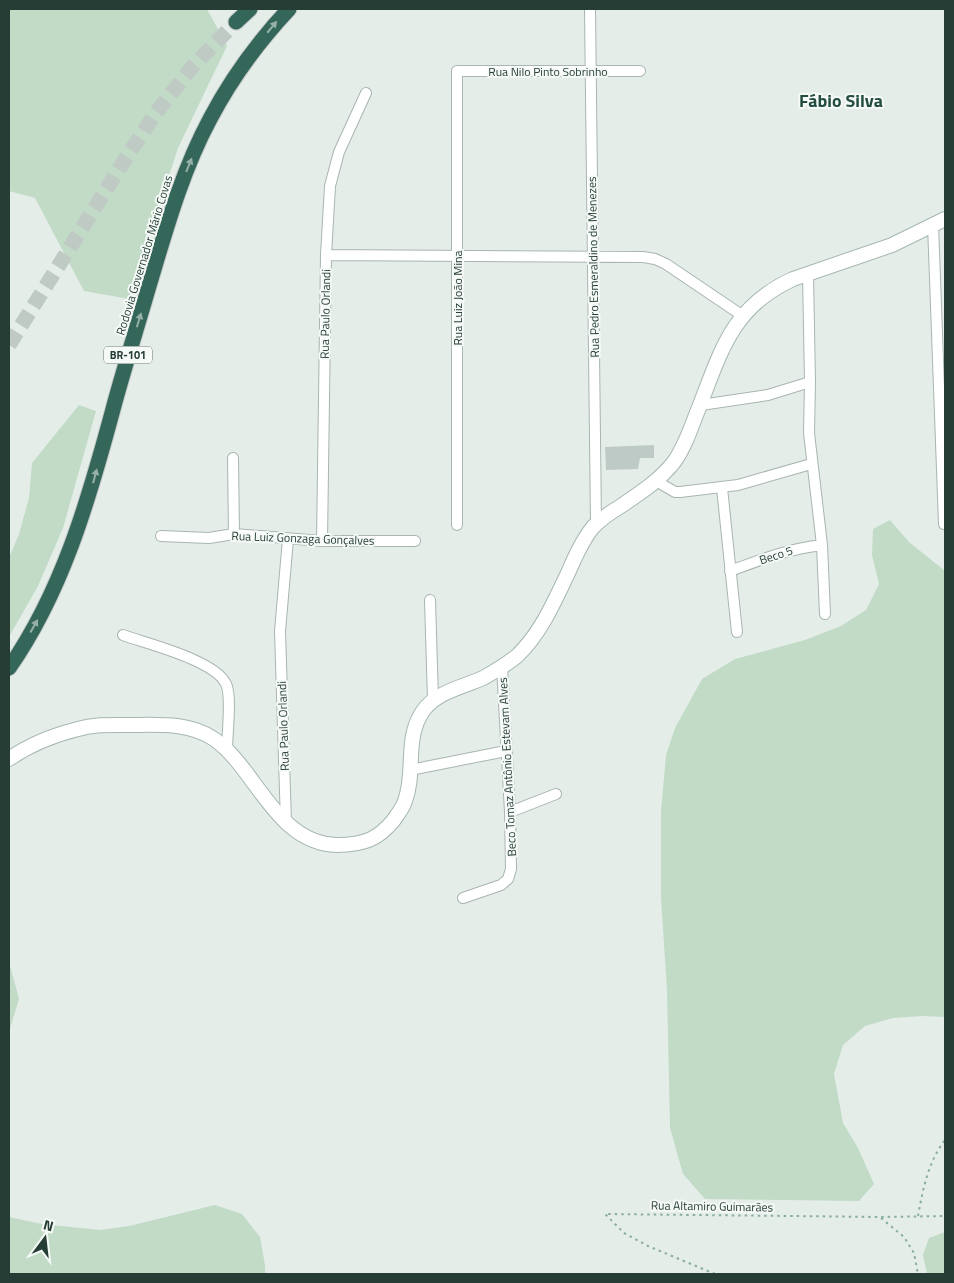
<svg xmlns="http://www.w3.org/2000/svg" width="954" height="1283" viewBox="0 0 954 1283" font-family="'Titillium Web',sans-serif">
<style>
.green{fill:#c1dbc7}
.building{fill:#becac5}
.lines{fill:none;stroke-linecap:round;stroke-linejoin:round}
.highway-tunnel{stroke:#bfcac5;stroke-width:15;stroke-dasharray:15 8;stroke-linecap:butt}
.street-casing{stroke:#a8b5b0;stroke-width:12}
.secondary-casing{stroke:#a5b7b0;stroke-width:16}
.highway-casing{stroke:#c2c9c7;stroke-width:17}
.path{stroke:#89ada0;stroke-width:2;stroke-dasharray:2.5 4;stroke-linecap:butt}
.street{stroke:#fff;stroke-width:10}
.secondary{stroke:#fff;stroke-width:14}
.highway{stroke:#35665a;stroke-width:15}
.oneway{fill:#96b0a8}
.labels{text-anchor:middle;dominant-baseline:central;stroke-width:4;stroke-linejoin:round;paint-order:stroke}
.shield{fill:#f6faf7;stroke:#647670;stroke-width:1}
.shield-label{font-size:11px;font-weight:bold;fill:#263d36}
.street-label{font-size:12px;fill:#263d36;stroke:#f6faf7}
.district-label{font-size:18px;font-weight:bold;fill:#244d42;stroke:#f6faf7}
</style>
<rect width="100%" height="100%" fill="#e5ede9"/>
<path class="green" d="M9,9H207L227,46L178,148L129,299L84,291L35,198L9,191Z
M79,405L96,411L63,528L38,586L9,637V558L19,534L29,498L32,463Z
M890,520L909,542L945,571V1017L922,1016L893,1018L865,1026L843,1045L834,1074L843,1123L858,1148L874,1184L859,1201L705,1199L683,1174L670,1128L667,991L661,897V811L666,755L675,728L702,679L735,659L805,640L841,626L866,610L879,584L872,555L873,529Z
M9,962L19,999L9,1032Z
M215,1205L242,1214L260,1237L265,1265V1274H9V1217L42,1224L100,1230L129,1226Z
M945,1232V1274H927L923,1255L929,1238Z"/>
<path class="building" d="M654,445V458H640L638,469L606,470L605,447Z"/>
<g class="lines">
<path class="highway-tunnel" d="M9,345L124,161L155,114L193,66L236,22"/>
<defs>
<path id="street" d="M590,9L596,524
M933,224L944,524
M326,255L643,257L655,259L666,264L743,316
M808,274L810,382L809,433L822,545L825,614
M701,405L768,395L810,382
M233,458L234,534
M656,481L675,492H680L738,485L811,464
M722,488L737,632
M457,525V71H640
M161,536L209,538L234,534L322,541H415
M322,541L326,255L330,186L339,152L366,93
M730,571C763,559 788,549 822,545
M430,600L433,700
M123,635C147,644 215,660 226,684C232,695 227,735 227,750
M410,770L506,751
M510,812L556,794
M286,823L280,631L288,539
M463,898L501,885L508,879L511,869L510,812L502,666"/>
<path id="secondary" d="M9,759C29,745 54,735 78,729C95,724 112,725 129,725C158,725 189,722 214,739C256,768 276,844 337,845C348,845 360,844 371,839C380,835 387,828 393,821C397,815 403,808 405,801C416,772 404,738 423,711C436,692 463,687 483,678C494,672 507,664 517,656C541,633 554,602 568,573C575,557 582,541 593,527C601,519 611,512 621,506C640,493 659,481 674,462C684,448 690,431 696,415C720,356 729,308 793,279L892,245L945,219"/>
<path id="highway" d="M236,22L250,9
M9,668C62,592 88,502 112,413C123,371 137,328 149,286C166,229 182,171 210,119C231,79 258,42 289,9"/>
</defs>
<use href="#street" class="street-casing"/>
<use href="#secondary" class="secondary-casing"/>
<use href="#highway" class="highway-casing"/>
<path class="path" d="M918,1216C923,1189 928,1162 945,1140
M881,1218L904,1237L914,1253L918,1274
M715,1274L648,1246L624,1233L605,1214L881,1217L945,1216"/>
<use href="#street" class="street"/>
<use href="#secondary" class="secondary"/>
<use href="#highway" class="highway"/>
</g>
<defs><path id="oneway-solid" d="M-6-.8H1V-3.2L6.5 0L1 3.2V.8H-6Z" transform="scale(1.25)"/></defs>
<g class="oneway">
<use href="#oneway-solid" transform="translate(272 27) rotate(-50)"/>
<use href="#oneway-solid" transform="translate(189 165) rotate(-68)"/>
<use href="#oneway-solid" transform="translate(139 320) rotate(-73)"/>
<use href="#oneway-solid" transform="translate(95 476) rotate(-75)"/>
<use href="#oneway-solid" transform="translate(34 626) rotate(-61)"/>
</g>
<g class="labels">
<rect class="shield" x="104" y="346.5" width="48" height="17" rx="4"/>
<g class="shield-label">
<text x="128" y="355">BR-101</text>
</g>
<g class="street-label">
<text x="548" y="71">Rua Nilo Pinto Sobrinho</text>
<text transform="translate(144 255) rotate(-73)">Rodovia Governador Mário Covas</text>
<text transform="translate(593 267) rotate(-91)">Rua Pedro Esmeraldino de Menezes</text>
<text transform="translate(457 298) rotate(-90)">Rua Luiz João Mina</text>
<text transform="translate(325 314) rotate(-89)">Rua Paulo Orlandi</text>
<text transform="translate(303 538) rotate(2)">Rua Luiz Gonzaga Gonçalves</text>
<text transform="translate(776 555) rotate(-18)">Beco 5</text>
<text transform="translate(283 726) rotate(-92)">Rua Paulo Orlandi</text>
<text transform="translate(507 767) rotate(-93)">Beco Tomaz Antônio Estevam Alves</text>
<text transform="translate(712 1206) rotate(1)">Rua Altamiro Guimarães</text>
</g>
<g class="district-label">
<text x="841" y="100">Fábio Silva</text>
</g>
</g>
<rect width="954" height="1283" fill="none" stroke="#263d36" stroke-width="20"/>
<g transform="translate(45 1238) rotate(15)" stroke="#f6faf7" stroke-width="4" paint-order="stroke">
<path d="M0-4L9 19L0 12L-9 19Z" fill="#263d36"/>
<text y="-8" font-size="14" font-weight="bold" text-anchor="middle" fill="#263d36">N</text>
</g>
</svg>
